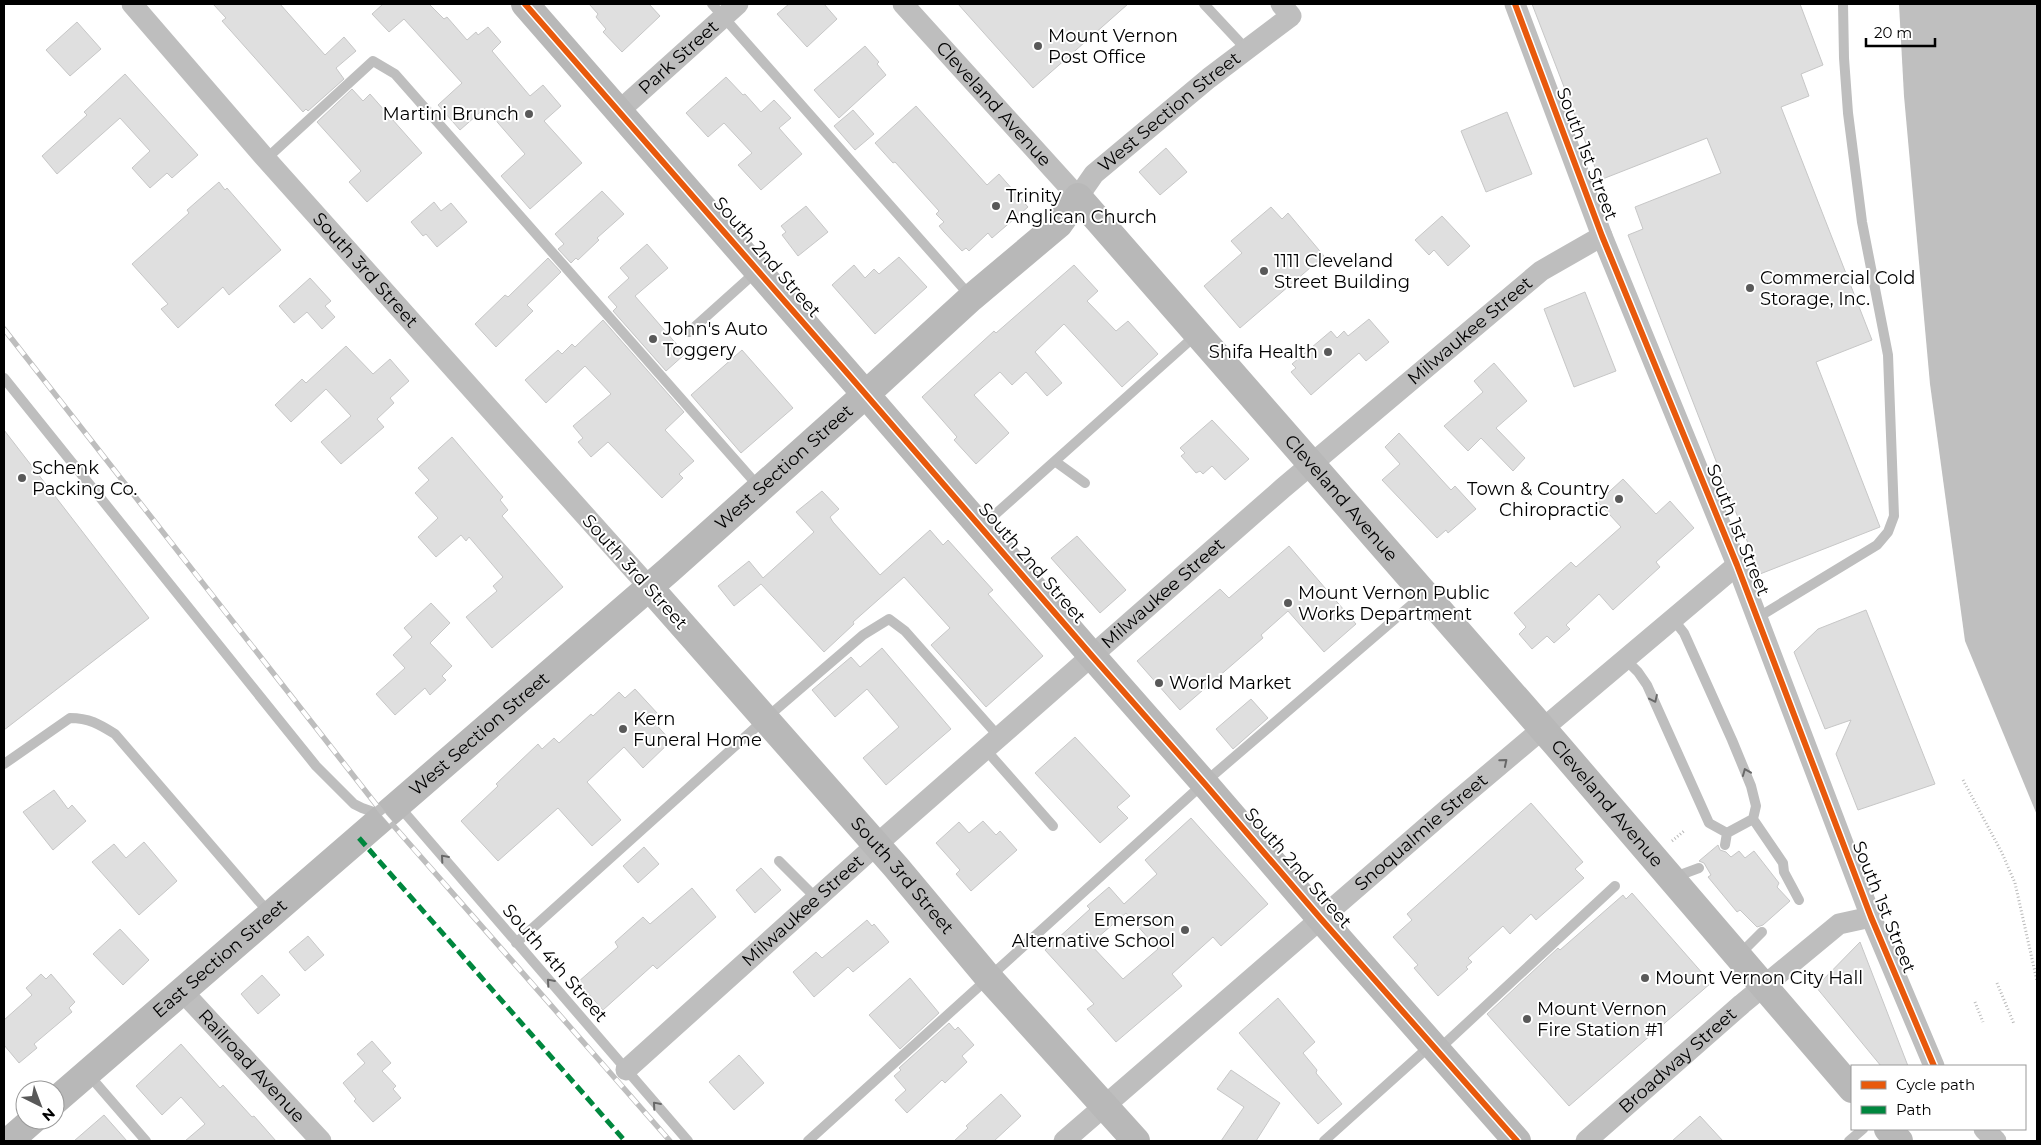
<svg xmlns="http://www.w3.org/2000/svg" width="2041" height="1145" viewBox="0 0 2041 1145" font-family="Montserrat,sans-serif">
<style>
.water{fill:#bfbfbf}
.building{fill:#dfdfdf;stroke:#c7c7c7;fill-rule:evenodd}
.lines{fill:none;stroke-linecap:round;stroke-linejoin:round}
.path{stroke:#b9b9b9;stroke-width:3;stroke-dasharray:1 2.5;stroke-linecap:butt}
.lane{stroke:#bebebe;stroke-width:10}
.street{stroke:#bebebe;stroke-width:21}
.secondary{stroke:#b8b8b8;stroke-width:28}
.rail-casing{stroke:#bebebe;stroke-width:5.5}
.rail{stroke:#fff;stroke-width:4;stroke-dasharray:11;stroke-linecap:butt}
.quiet{stroke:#00873e;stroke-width:5;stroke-dasharray:10 5;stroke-linecap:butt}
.cycleway-casing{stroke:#fff;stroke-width:9}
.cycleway{stroke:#e8590c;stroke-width:6}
.oneway{stroke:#686868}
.poi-dot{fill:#595959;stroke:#fff;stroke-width:2}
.labels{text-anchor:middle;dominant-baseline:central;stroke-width:4;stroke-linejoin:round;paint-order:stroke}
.poi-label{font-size:18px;fill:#000;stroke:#fff;text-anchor:start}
.street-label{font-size:18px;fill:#000;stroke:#fff}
</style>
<rect width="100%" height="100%" fill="#fff"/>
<path class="water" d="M1899,4H2037V815L1965,641L1930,384L1904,96Z"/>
<path class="building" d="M213,4H280L325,55L344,37L356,51L336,68L344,79L308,111L306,109L303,112L222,21L226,18Z
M383,4H429L444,19L447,17L467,40L476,32L478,35L488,27L501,42L492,51L530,96L543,85L561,106L544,121L582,163L530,209L501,176L525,154L485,108L460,130L438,105L462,83L404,19L389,32L372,14Z
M589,4H649L660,16L622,52L603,32L606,29L596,17L598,14Z
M789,4H824L837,19L807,47L777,14Z
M958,4H1128L1033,88Z
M1532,4H1800L1823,65L1801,74L1809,96L1781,107L1872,340L1816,362L1880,527L1760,574L1628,235L1643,229L1635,207L1721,173L1707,138L1600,180Z
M77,22L101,49L70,76L46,50Z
M865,46L879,62L877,64L886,75L839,118L814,90Z
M125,74L198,155L172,178L167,173L150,188L132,168L150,151L120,118L57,174L42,156L87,115L84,112Z
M726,77L743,95L745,94L761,112L774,100L791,118L779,128L802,154L761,190L738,165L752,153L724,123L708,137L686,113Z
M352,89L363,101L370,94L422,153L367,202L349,182L361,171L317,122Z
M916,106L987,185L999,174L1028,207L992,238L988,233L969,251L966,248L962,251L944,232L939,226L944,222L936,214L939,211L895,162L893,163L875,143Z
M853,110L874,134L855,150L834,126Z
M1507,112L1532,174L1486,192L1461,131Z
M1166,148L1187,172L1160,195L1139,172Z
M219,182L225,190L227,188L281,250L229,295L223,287L178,328L161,309L168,304L132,264L189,213L187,210Z
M602,191L624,214L597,238L599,240L578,260L576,258L571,263L558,249L564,244L555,234Z
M434,202L441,211L451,203L467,222L437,247L426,234L423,236L411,222Z
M806,206L828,232L798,256L782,235L786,232L781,226Z
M1271,207L1282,219L1288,213L1324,256L1240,328L1204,286L1242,253L1231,241Z
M1442,216L1470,246L1448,266L1434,250L1429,255L1415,240Z
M647,244L668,268L635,296L685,354L666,371L613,311L617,307L608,297L629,278L620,268Z
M899,257L927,287L875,334L832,285L854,265L865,278L874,269L879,274Z
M548,258L561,272L527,305L533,311L496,347L475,324L505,295L508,297Z
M1074,265L1098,291L1087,301L1116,331L1128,321L1158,354L1122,387L1064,324L1035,352L1062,383L1047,396L1026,372L1012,385L1000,372L974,395L1009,433L976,464L954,440L957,437L922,397L994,331L996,333Z
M310,278L331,301L325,306L335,317L322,329L307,312L294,323L279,306Z
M1585,292L1616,371L1574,387L1544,309Z
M1369,319L1389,342L1366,361L1359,353L1311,395L1291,372L1296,368L1292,364L1331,331L1337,338L1344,331L1348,336Z
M603,320L684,412L665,430L694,461L679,474L683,478L662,498L608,442L591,457L578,442L583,438L573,426L611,394L585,366L546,403L525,380L558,350L562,354L572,344L575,347Z
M346,346L373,374L390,359L409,381L390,398L394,403L377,419L384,427L341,464L321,442L351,416L326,389L291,422L275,405L302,379L306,383Z
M742,350L793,408L741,453L691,395Z
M1494,363L1527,401L1496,428L1525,458L1513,471L1481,438L1468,451L1444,426L1483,392L1474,381Z
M1212,420L1249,459L1225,480L1212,466L1203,474L1200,471L1196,473L1181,456L1185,453L1180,448Z
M4,430L149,618L4,730Z
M1399,433L1451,490L1455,486L1476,509L1448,533L1446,530L1437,538L1382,480L1400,464L1385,447Z
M452,437L503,497L500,500L508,510L502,516L563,587L492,648L466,617L497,591L493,586L503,577L469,537L466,541L461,535L436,557L418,537L438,518L415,493L429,480L418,468Z
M1623,479L1656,514L1670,501L1694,528L1656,562L1660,567L1613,610L1599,594L1566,625L1570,629L1554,643L1547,636L1532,649L1519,634L1526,627L1514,613L1571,562L1576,567L1621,527L1598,502Z
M822,491L839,509L830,517L833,522L880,575L930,530L943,545L948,540L993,590L988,594L1043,656L986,707L931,645L950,628L904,577L853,622L854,624L824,652L761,584L734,606L718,586L749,561L763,578L814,532L796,512Z
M1077,536L1126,590L1100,613L1051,558Z
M1289,546L1356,624L1324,652L1288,611L1261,635L1263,638L1180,710L1137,661L1220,589L1229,598Z
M431,603L450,623L430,643L452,666L442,676L446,680L430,695L425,688L395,715L376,694L405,668L393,655L412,637L404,628Z
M1866,610L1935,784L1858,810L1836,754L1851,720L1825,729L1794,652L1818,629Z
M882,648L951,729L886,785L863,758L899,727L867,689L835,717L812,690L851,657L860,667Z
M635,689L658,714L652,720L671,741L643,768L624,747L587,782L621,820L592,846L558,808L498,861L461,821L498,786L496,784L538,744L542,749L554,738L559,743L591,714L593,716L619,692L625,698Z
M1251,699L1268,718L1233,749L1216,729Z
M1075,737L1130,796L1117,807L1128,818L1100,843L1035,773Z
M54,790L68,809L72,805L86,821L53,850L23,812Z
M1531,803L1583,862L1575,869L1584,878L1536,920L1531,914L1510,934L1503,926L1468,958L1472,962L1466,967L1468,969L1438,996L1414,968L1418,965L1393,937L1412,920L1407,914Z
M1191,818L1268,904L1221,946L1213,937L1172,974L1182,986L1116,1042L1087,1009L1094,1004L1045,950L1090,909L1087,906L1109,887L1124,904L1157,874L1145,860ZM1126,913L1158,949L1123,979L1090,944Z
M983,821L996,835L1000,831L1017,850L971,891L956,874L960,870L936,843L959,822L969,833Z
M144,842L177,881L139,915L92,862L114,844L126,858Z
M1718,845L1720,850L1726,852L1731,857L1739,851L1745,858L1754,851L1779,883L1777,887L1790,901L1763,925L1757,927L1740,910L1737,912L1708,877L1711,875L1704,863L1699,861Z
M644,847L659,864L638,883L623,866Z
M761,868L781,890L755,913L736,890Z
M692,888L716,917L657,969L653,965L603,1010L578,982L618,947L615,942L643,917L650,924Z
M1632,893L1711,983L1569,1106L1487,1014L1558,948L1560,950L1623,895L1626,899Z
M867,920L872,926L874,924L889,942L853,972L848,967L814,997L793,972L816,952L822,958Z
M120,929L149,960L123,985L93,954Z
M308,936L324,955L305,971L289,952Z
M1860,942L1908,1066H1881L1816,987Z
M41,974L46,979L51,974L75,1002L69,1008L72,1012L34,1044L37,1048L19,1063L4,1045V1020L32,995L26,988Z
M262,975L280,995L258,1014L241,994Z
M910,978L939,1013L900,1049L869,1015Z
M1278,998L1315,1042L1303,1053L1317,1070L1316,1073L1342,1104L1318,1124L1239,1033Z
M949,1023L955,1030L958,1027L974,1045L962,1056L967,1062L945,1083L942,1080L907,1113L895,1100L906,1090L894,1076L901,1070L899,1068Z
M372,1041L391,1063L382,1071L396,1086L393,1089L401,1098L373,1122L354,1101L356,1099L343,1083L365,1063L357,1054Z
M181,1044L220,1088L223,1085L252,1117L254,1116L276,1141H185L205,1124L181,1097L162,1115L136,1086Z
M739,1055L764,1083L734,1110L709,1082Z
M1231,1070L1280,1103L1256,1141H1221L1244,1107L1217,1089Z
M1001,1094L1021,1116L994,1141H954L968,1128L966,1126Z
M104,1115L127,1141H74Z
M1700,1116L1723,1141H1672Z"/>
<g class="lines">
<path class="path" d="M1963,780L2002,853L2015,883L2037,981
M1672,841L1684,831
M1997,983L2014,1024
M1975,1002L1983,1022"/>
<path class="lane" d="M712,4L971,297
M1204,4L1246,49
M266,159L373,61L395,74L759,487
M689,332L757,271
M4,378L316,766L354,804L362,808L382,815
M1056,462L1085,483
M981,527L1196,335
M1757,618L1877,545L1888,532L1894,516L1888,355L1862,222L1848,113L1844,58L1843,4
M1673,619L1684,633L1732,740L1751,786L1756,806L1753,819L1727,833L1725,845
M1626,660L1638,672L1647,685L1709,823L1727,833
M986,750L1053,826
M4,764L70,718C89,718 99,724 115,734L270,914
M398,805L688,1141
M1753,819L1783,863L1784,872L1799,900
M779,861L817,899
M1672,878L1699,868
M516,943L765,719L863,635L889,619L905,631L1000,738
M1739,955L1762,932
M1438,1050L1615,886
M88,1074L146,1141
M808,1141L1204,783L1424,594
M1324,1141L1431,1045
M1849,1141L1863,1129"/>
<g class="street">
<path id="s1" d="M132,4L266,159L649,587"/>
<path id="s2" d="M903,4L1078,197L1094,174L1209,78L1291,16L1281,4"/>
<path d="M1515,4L1602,236L1737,565L1871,917L1934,1066"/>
<path id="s3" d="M619,111L738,4"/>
<path id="s4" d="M183,992L321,1141"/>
<path id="s5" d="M626,1070L876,845L1283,488L1541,271L1602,236"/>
<path d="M1984,1129L1996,1141"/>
<path id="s6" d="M1064,1141L1451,806L1737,565"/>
<path id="s7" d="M1586,1141L1742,1004L1839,924L1871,917"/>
</g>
<g class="secondary">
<path d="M525,4L848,374L1093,657L1204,783L1321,919L1517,1141"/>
<path id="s8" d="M649,587L896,867L988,977L1136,1141"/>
<path id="s9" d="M55,1101L669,570L866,394L971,298L1059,224L1078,197L1556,744L1852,1089"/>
<path d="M1888,1129L1899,1141"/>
<path d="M9,1141L33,1120"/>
</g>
<defs>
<path id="rail" d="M4,329L385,816L670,1141"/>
</defs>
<use href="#rail" class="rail-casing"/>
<use href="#rail" class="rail"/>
<path class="quiet" d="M359,838L625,1141"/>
<defs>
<path id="cycleway" d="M525,4L848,374L1093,657L1204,783L1321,919L1517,1141
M1515,4L1602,236L1737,565L1871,917L1934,1066"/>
</defs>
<use href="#cycleway" class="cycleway-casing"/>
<use href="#cycleway" class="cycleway"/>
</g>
<defs><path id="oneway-chevron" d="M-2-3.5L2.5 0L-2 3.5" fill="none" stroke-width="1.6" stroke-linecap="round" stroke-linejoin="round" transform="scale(1.25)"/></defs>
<g class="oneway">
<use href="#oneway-chevron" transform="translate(1654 699) rotate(65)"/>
<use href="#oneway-chevron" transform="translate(1504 762) rotate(-40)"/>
<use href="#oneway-chevron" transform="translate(1746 772) rotate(-112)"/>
<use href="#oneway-chevron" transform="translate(444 858) rotate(-131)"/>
<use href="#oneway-chevron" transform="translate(550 982) rotate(-131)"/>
<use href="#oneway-chevron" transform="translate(656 1105) rotate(-131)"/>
</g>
<g class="poi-dot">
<circle cx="1038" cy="46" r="5"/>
<circle cx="529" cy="114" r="5"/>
<circle cx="996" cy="206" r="5"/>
<circle cx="1264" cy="271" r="5"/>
<circle cx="1750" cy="288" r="5"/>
<circle cx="653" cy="339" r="5"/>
<circle cx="1328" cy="352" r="5"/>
<circle cx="22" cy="478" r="5"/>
<circle cx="1619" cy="499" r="5"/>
<circle cx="1288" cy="603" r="5"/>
<circle cx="1159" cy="683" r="5"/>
<circle cx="623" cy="729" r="5"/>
<circle cx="1185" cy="930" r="5"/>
<circle cx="1645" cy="978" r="5"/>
<circle cx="1527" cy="1019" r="5"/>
</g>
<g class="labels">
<g class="poi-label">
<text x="1048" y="36">Mount Vernon<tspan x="1048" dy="21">Post Office</tspan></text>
<text x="519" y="114" text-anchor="end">Martini Brunch</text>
<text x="1006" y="196">Trinity<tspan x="1006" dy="21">Anglican Church</tspan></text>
<text x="1274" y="261">1111 Cleveland<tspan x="1274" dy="21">Street Building</tspan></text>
<text x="1760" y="278">Commercial Cold<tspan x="1760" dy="21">Storage, Inc.</tspan></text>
<text x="663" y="329">John's Auto<tspan x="663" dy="21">Toggery</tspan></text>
<text x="1318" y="352" text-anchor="end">Shifa Health</text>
<text x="32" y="468">Schenk<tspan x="32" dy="21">Packing Co.</tspan></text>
<text x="1609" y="489" text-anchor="end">Town &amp; Country<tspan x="1609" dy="21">Chiropractic</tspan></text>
<text x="1298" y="593">Mount Vernon Public<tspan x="1298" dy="21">Works Department</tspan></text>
<text x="1169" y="683">World Market</text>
<text x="633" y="719">Kern<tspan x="633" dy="21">Funeral Home</tspan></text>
<text x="1175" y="920" text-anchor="end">Emerson<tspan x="1175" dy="21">Alternative School</tspan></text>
<text x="1655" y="978">Mount Vernon City Hall</text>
<text x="1537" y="1009">Mount Vernon<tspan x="1537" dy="21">Fire Station #1</tspan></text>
</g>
<g class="street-label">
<text stroke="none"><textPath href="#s3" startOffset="80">Park Street</textPath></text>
<text stroke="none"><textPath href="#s2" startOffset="135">Cleveland Avenue</textPath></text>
<text stroke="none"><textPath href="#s2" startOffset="386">West Section Street</textPath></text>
<text transform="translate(1587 154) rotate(69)">South 1st Street</text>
<text transform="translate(767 257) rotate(49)">South 2nd Street</text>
<text stroke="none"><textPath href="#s1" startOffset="354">South 3rd Street</textPath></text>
<text stroke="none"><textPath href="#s5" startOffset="1122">Milwaukee Street</textPath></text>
<text stroke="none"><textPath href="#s9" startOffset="966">West Section Street</textPath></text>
<text stroke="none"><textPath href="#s9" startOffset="1766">Cleveland Avenue</textPath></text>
<text transform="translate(1738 530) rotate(68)">South 1st Street</text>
<text transform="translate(1032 563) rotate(49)">South 2nd Street</text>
<text transform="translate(635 572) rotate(48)">South 3rd Street</text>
<text stroke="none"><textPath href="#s5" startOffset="718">Milwaukee Street</textPath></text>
<text stroke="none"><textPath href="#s9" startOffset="561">West Section Street</textPath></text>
<text stroke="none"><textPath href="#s9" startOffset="2171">Cleveland Avenue</textPath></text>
<text stroke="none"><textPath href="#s6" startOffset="472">Snoqualmie Street</textPath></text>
<text transform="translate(1298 868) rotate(49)">South 2nd Street</text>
<text stroke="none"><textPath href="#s8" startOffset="384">South 3rd Street</textPath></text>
<text transform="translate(1884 907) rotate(68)">South 1st Street</text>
<text stroke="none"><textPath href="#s5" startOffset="238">Milwaukee Street</textPath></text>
<text stroke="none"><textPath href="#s9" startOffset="218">East Section Street</textPath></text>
<text transform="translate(555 963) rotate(49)">South 4th Street</text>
<text stroke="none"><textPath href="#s7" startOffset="122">Broadway Street</textPath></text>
<text stroke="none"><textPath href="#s4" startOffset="101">Railroad Avenue</textPath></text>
</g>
</g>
<rect width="2041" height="1145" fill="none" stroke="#000000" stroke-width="10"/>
<rect x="1851" y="1065" width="175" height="65" fill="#ffffff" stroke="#999999"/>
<rect x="1861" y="1081" width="25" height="8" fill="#e8590c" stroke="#999999"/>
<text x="1896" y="1090" font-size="15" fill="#000000">Cycle path</text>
<rect x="1861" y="1106" width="25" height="8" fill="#00873e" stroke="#999999"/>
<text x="1896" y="1115" font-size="15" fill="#000000">Path</text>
<g transform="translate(40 1105) rotate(138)"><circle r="24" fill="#ffffff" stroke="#999999"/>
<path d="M0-4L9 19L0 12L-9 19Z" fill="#595959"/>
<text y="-8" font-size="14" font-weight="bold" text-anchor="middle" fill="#000000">N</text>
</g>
<path d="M1866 38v8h69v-8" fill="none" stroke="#000000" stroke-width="2.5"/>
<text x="1874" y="38" font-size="15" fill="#000000" stroke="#ffffff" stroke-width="4" paint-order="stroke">20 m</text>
</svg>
